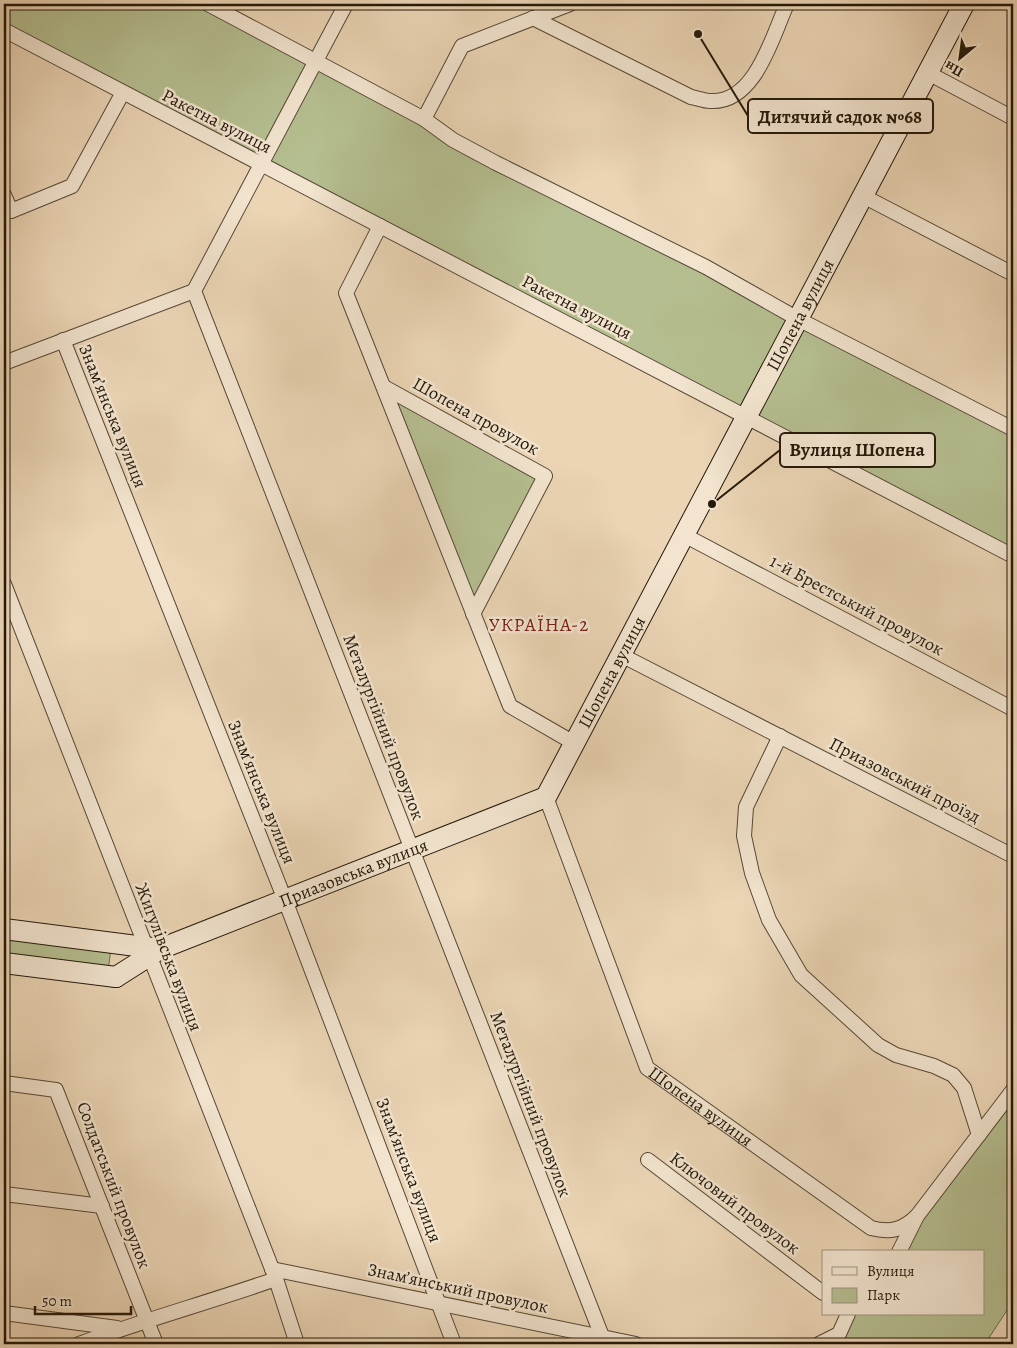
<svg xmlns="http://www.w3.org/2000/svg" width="1017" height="1348" viewBox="0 0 1017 1348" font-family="Alegreya,serif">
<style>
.green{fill:#b5be90;stroke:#6c6c4d}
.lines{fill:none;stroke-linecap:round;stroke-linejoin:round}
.street-casing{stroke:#564835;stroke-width:16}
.secondary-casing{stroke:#24190a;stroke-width:22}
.street{stroke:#f2e4cf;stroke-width:14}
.secondary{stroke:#f2e4cf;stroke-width:20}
.labels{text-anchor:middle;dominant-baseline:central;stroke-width:5;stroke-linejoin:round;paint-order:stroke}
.street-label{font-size:18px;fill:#24190a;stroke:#f2e4cf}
.neighbourhood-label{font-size:19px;letter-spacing:1px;fill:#7a1f14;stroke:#f2e4cf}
.leader{fill:none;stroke:#24190a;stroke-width:2}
.callout-dot{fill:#24190a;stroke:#f2e4cf;stroke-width:2}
.callout{fill:#f2e4cf;stroke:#24190a;stroke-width:2}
.callout-label{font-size:19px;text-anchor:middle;font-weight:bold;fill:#24190a}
</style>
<rect width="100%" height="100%" fill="#ebd5b5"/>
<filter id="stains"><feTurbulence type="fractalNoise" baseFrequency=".004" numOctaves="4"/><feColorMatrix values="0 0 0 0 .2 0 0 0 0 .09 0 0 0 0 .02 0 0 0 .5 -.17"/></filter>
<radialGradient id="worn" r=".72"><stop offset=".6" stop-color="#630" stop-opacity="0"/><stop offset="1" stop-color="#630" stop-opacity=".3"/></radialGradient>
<path class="green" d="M4,4H200L316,68L1013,435V549L4,25Z
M397,402L536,478L474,598Z
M4,936L111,949L108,971L4,957Z
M1013,1098V1301L985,1344H837L844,1336L855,1314H983V1252H905L921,1219Z"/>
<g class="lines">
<defs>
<g id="street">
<path d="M208,4L424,119L453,140L496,163L706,267L798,319L1013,429"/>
<path d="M533,18L691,97C697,98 704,101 710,101C755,104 772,37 787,4"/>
<path d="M4,30L1013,556"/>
<path d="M928,73L1013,118"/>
<path d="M424,119L462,46L570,4"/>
<path d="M4,195L11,211L72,186L122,94"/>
<path d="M863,196L1013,274"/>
<path d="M380,226L346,293L510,706L574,743"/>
<path d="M194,291L605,1344"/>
<path d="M63,340L285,900L454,1344"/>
<path d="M4,363L194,291L346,4"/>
<path d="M384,387L545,476L473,614"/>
<path d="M684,535L1013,709"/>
<path d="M4,584L276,1279L297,1344"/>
<path d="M621,655L1013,856"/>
<path d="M780,736L746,807L744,836L752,873L769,920L801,975L878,1045L896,1055L934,1066L953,1075L964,1088L979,1135"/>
<path id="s1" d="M546,797L647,1068L871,1228C890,1233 903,1230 917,1216"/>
<path d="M4,1083L56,1090L156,1344"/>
<path d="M648,1160L823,1293"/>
<path d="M4,1194L102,1206"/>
<path d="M899,1252L917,1216L1013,1090"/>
<path d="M272,1269L636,1344"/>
<path d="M4,1313L117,1328"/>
<path d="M79,1344C144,1320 210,1302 276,1279"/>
<path d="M819,1344L839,1334L848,1314"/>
</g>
<g id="secondary">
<path d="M4,929L160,949"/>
<path d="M4,963L116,977"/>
<path id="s2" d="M116,977L160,949L546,797L964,4"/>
</g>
</defs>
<use href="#street" class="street-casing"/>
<use href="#secondary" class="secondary-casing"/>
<use href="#street" class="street"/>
<use href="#secondary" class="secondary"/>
</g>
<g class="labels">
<g class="street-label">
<text transform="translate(217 121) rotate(27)">Ракетна вулиця</text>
<text transform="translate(577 307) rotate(27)">Ракетна вулиця</text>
<text stroke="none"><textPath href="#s2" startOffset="1012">Шопена вулиця</textPath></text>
<text transform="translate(113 416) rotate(68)">Знам’янська вулиця</text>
<text transform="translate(476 416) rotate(29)">Шопена провулок</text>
<text transform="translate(857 605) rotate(28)">1-й Брестський провулок</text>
<text stroke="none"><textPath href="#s2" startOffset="608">Шопена вулиця</textPath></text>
<text transform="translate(384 727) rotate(69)">Металургійний провулок</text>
<text transform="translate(905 780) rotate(27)">Приазовський проїзд</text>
<text transform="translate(262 792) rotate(68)">Знам’янська вулиця</text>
<text stroke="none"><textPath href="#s2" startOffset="260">Приазовська вулиця</textPath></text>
<text transform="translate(169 957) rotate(69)">Жигулівська вулиця</text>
<text transform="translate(531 1104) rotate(69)">Металургійний провулок</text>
<text stroke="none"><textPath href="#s1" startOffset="355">Шопена вулиця</textPath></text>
<text transform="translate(409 1170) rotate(69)">Знам’янська вулиця</text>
<text transform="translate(114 1185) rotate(69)">Солдатський провулок</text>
<text transform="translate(735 1203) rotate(37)">Ключовий провулок</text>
<text transform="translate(458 1288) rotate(12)">Знам’янський провулок</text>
</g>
<g class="neighbourhood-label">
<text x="539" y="625">УКРАЇНА-2</text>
</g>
</g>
<path class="leader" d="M698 34L748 116M712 504L780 450"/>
<g class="callout-dot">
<circle cx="698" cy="34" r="5"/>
<circle cx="712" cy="504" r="5"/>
</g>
<g class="callout">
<rect x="748" y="99" width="185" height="34" rx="5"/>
<rect x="780" y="433" width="155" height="34" rx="5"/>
</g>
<g class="callout-label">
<text x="840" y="123">Дитячий садок №68</text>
<text x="857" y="456">Вулиця Шопена</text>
</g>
<rect width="1017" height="1348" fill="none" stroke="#ebd5b5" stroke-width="20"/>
<rect x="5" y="5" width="1007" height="1338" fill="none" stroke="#24190a" stroke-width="2.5"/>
<rect x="10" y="10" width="997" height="1328" fill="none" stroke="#24190a"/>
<rect x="822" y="1250" width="162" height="65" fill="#f2e4cf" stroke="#a09380"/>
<rect x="832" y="1267" width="25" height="8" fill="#f2e4cf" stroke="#a09380"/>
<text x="867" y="1276" font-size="15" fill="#24190a">Вулиця</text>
<rect x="832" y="1288" width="25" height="15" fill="#b5be90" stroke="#a09380"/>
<text x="867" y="1300" font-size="15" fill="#24190a">Парк</text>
<g transform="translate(960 58) rotate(209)" stroke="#f2e4cf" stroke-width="4" paint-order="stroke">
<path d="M0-4L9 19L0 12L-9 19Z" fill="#24190a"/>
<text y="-8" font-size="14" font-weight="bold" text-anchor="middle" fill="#24190a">Пн</text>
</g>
<path d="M35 1306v8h96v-8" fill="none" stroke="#24190a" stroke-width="2.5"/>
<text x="42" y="1306" font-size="15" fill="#24190a" stroke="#f2e4cf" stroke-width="4" paint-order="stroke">50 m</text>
<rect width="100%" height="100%" filter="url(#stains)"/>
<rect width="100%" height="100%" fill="url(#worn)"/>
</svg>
